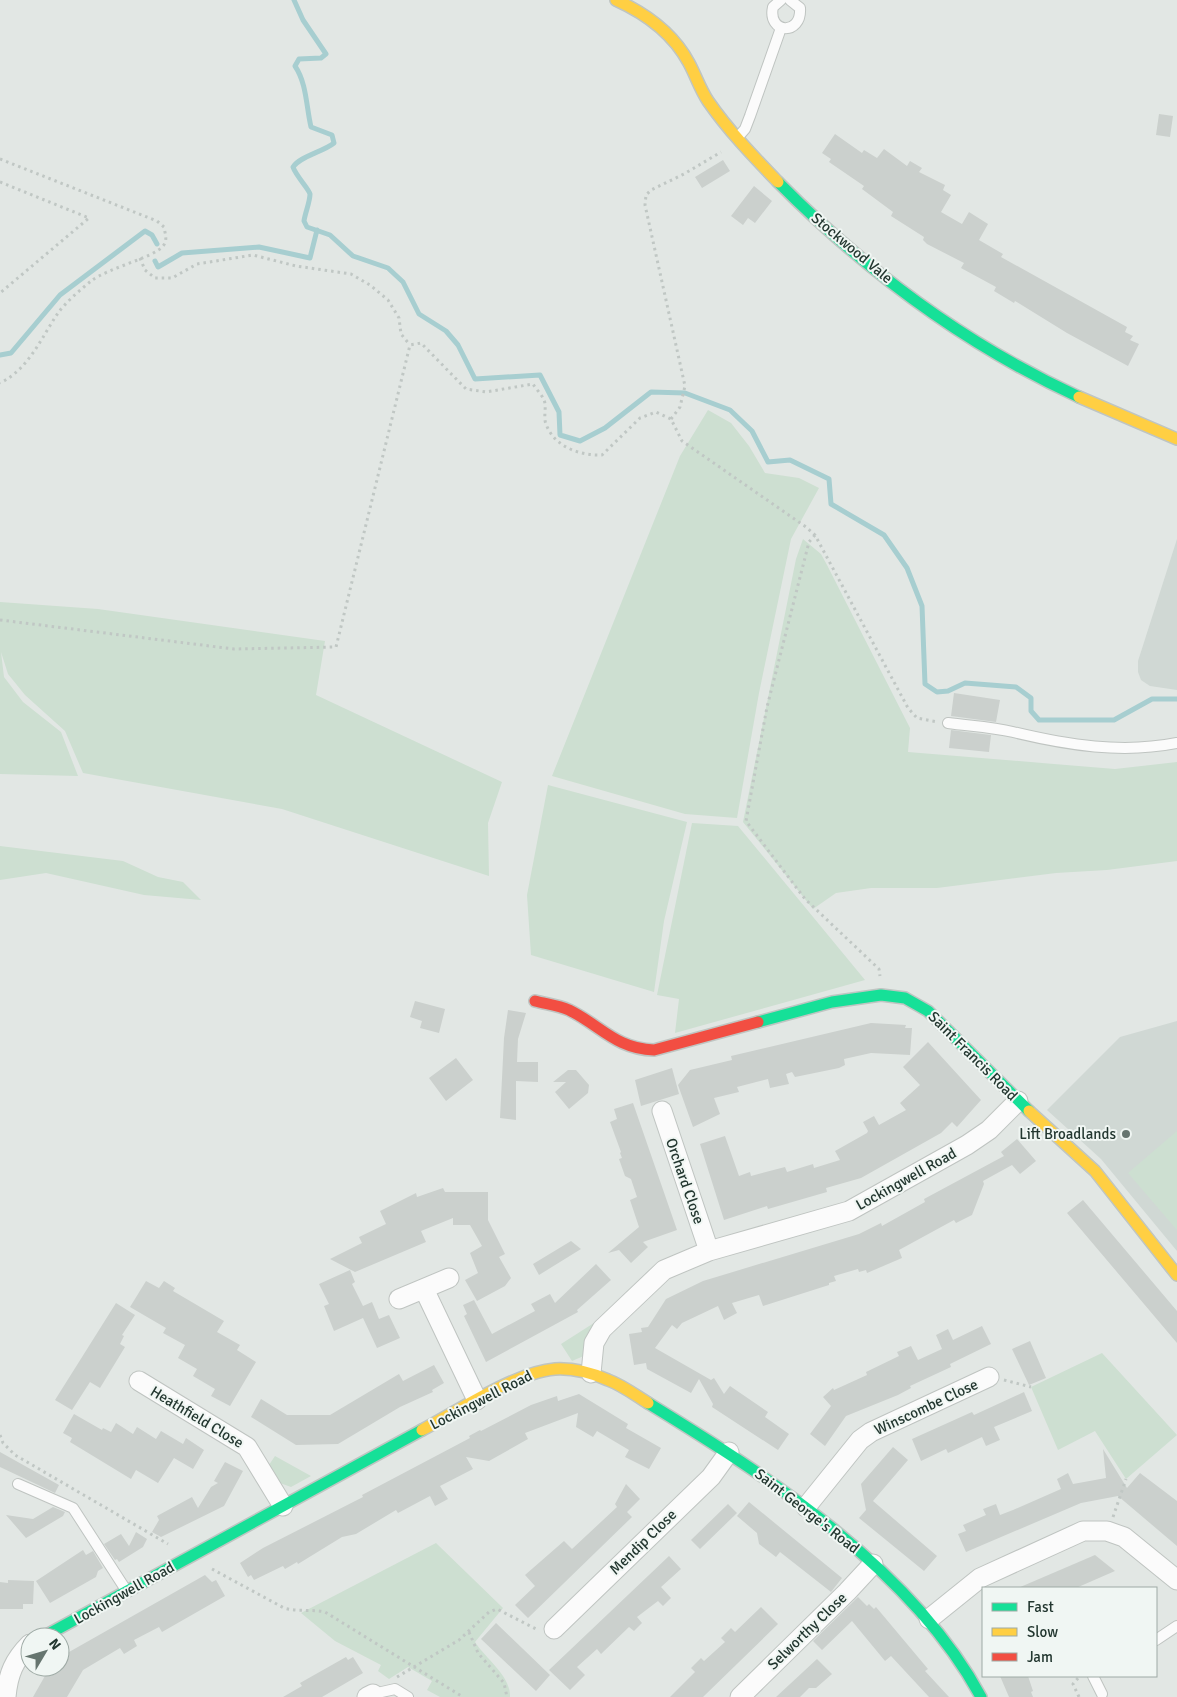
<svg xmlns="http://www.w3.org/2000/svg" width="1177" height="1697" viewBox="0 0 1177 1697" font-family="Signika,sans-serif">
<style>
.built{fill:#d0d8d4}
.green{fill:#cddfd1}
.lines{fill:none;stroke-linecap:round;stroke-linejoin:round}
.stream{stroke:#a7ced0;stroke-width:5}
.building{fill:#cbd0cd}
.lane-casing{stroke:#bfc4c1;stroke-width:12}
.street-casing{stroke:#bfc4c1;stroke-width:21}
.fast-casing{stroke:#bfc5c2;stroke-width:14}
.slow-casing{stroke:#bfc5c2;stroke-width:14}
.jam-casing{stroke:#bfc5c2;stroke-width:14}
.path{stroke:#c0c7c4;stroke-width:3;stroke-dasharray:2.5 4;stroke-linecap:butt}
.lane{stroke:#fbfbfb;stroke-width:10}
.street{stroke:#fbfbfb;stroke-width:19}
.fast{stroke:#16e098;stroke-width:11}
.slow{stroke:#ffcf43;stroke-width:11}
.jam{stroke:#f24e42;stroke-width:11}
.poi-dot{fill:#66756f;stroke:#f0f6f3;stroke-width:2}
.labels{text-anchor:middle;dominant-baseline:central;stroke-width:4;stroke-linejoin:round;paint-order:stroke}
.street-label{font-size:15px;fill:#233730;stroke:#f0f6f3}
.poi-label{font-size:15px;fill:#233730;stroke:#f0f6f3;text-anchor:end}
</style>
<rect width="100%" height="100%" fill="#e2e7e4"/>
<path class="built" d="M1177,539V690L1150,686L1141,680L1138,672V661Z
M1177,1021V1251L1101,1159L1047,1110L1120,1037Z"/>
<path class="green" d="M708,410L731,423L749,446L765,473L799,478L819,488L791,539L759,693L737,818L685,814L552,776L680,456Z
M803,539L821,554L827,565L910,728L908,752L1115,769L1177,762V861L1107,870L1056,873L937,888H871L836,893L813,909L743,822L796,559Z
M0,602L98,609L325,641L316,695L502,782L488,823L489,876L282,809L83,773L65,731L25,695L8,674L1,652L4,677L23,702L61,732L78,776L0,774Z
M548,785L687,822L664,921L654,992L531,955L527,895Z
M692,823L738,826L865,980L675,1033L679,999L657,995Z
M0,846L123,861L158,877L183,882L201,900L144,895L46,873L0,880Z
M1177,1131V1230L1128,1173Z
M597,1321L586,1355L572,1361L561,1344Z
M1102,1353L1177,1435L1126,1479L1095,1431L1058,1450L1031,1387Z
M275,1456L311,1476L291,1487L280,1483L267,1468Z
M436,1543L503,1608L475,1642C486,1659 511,1676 510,1697H440L427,1690L432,1681L408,1667L389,1679L378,1671L381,1665L335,1641L301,1613Z"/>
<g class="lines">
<path class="stream" d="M294,0L303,20L326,54L321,58L299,59L295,66C307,84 306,106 311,127L332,135L334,143C323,152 300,156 293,167C296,176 309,189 310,194C310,202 305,213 304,221L307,227L330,235L353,256L388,268L403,282L419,314L446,331L458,345L475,379L540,375L559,412L560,435L580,441L605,428L651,392L685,393L730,410L752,431L768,462L790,460L829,479L831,504L884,535L907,568L922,606L925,684L937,692L948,691L965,683L1016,687L1031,698V711L1039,720H1114L1152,699H1177
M155,261L158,267L182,253L259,247L310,258L317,230
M0,355L11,353L60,295L145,231L152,235L157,244"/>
</g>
<path class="building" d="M1159,114L1173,116L1170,137L1156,135Z
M835,134L862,153L864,150L877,158L884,149L907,166L910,161L922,168L919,172L945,185L943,190L951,195L941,212L962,224L969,212L988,224L979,240L1003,254L1001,257L1127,327L1125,332L1133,336L1130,340L1139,344L1128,366L1067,333L1015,301L1014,303L994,291L996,287L961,268L964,263L927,244L923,240L924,237L891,216L893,212L862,189L864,186L829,162L831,159L822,153Z
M723,160L730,171L702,188L695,177Z
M754,186L772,201L755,223L748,218L743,225L731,216Z
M954,693L1000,700L996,722L951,716Z
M951,730L991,735L989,752L949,748Z
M415,1001L445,1009L439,1033L420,1028L422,1021L410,1017Z
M508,1010L526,1013L518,1039L517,1062H538V1082L516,1081V1120L500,1118L504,1038Z
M871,1023L906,1025L905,1028H912L910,1055L871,1053L844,1059L845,1065L839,1068L795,1077L792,1072L786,1074L789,1084L770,1088L768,1079L737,1087L739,1092L714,1098L720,1114L693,1127L678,1085L690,1070L732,1060L731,1056Z
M928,1042L981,1100L957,1127L952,1122L941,1133L861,1178L826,1188L827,1192L768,1209L767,1206L724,1220L700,1144L725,1136L739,1176L750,1172L751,1176L785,1167L787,1172L813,1164L814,1168L840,1160L835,1151L867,1133L868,1131L863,1122L874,1116L879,1125L906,1110L900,1103L920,1085L903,1067Z
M456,1058L473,1080L446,1101L429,1078Z
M672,1068L679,1094L641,1106L635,1080Z
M568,1070H576L589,1085L588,1093L569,1109L555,1092L566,1082H553Z
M633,1103L677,1230L643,1242L648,1247L631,1263L619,1250L608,1253L639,1227L630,1200L637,1197L631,1179L625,1176L619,1159L622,1158L620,1153L621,1152L610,1122L617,1119L614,1109Z
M1017,1139L1036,1161L1020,1174L1012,1165L983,1181L984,1184L972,1215L956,1223L954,1220L899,1250L902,1258L867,1273L866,1270L859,1272L858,1269L834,1276L836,1281L829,1283V1285L763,1306L759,1295L732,1303L737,1313L724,1320L718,1306L682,1323L677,1329L672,1325L655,1348L711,1380L714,1378L724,1394L730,1386L768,1412L765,1417L789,1434L778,1450L712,1407L713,1404L699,1379L691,1393L647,1369L646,1363L634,1365L629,1334L642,1332L641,1328L648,1327L666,1299L703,1281L859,1234L881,1223L882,1226L925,1202L924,1199L1004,1156L1001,1152Z
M443,1188L445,1192H488V1220L505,1254L499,1257L511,1278L505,1286L477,1301L465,1280L478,1273L470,1253L482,1246L470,1225H453V1218L421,1231L426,1242L355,1272L330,1259L362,1243L359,1237L386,1224L380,1211L416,1193L417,1197Z
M1083,1200L1177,1311V1343L1067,1213Z
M571,1241L581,1249L539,1275L533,1264Z
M596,1264L611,1280L577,1310L578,1312L486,1362L464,1316L467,1314L463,1305L474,1300L492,1334L535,1311L531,1304L550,1294L555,1303Z
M350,1270L355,1282L352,1284L363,1306L372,1302L379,1319L389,1315L400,1338L377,1348L363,1318L334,1331L324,1306L329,1304L319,1284Z
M146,1281L159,1288L164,1281L175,1288L173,1291L224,1321L217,1332L240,1345L237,1350L256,1362L230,1406L211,1396L215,1389L193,1376L197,1369L178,1358L185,1345L163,1333L166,1328L130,1307Z
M116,1303L135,1315L122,1335L124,1336L120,1344L125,1347L100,1388L90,1382L72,1410L55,1400Z
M982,1326L991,1344L950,1364L951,1367L910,1386L911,1388L898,1395L846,1416L825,1446L810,1434L831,1406L823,1397L833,1388L834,1390L867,1375L866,1372L899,1356L897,1352L911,1346L918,1360L942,1349L936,1335L948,1329L953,1340Z
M1030,1341L1046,1378L1029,1385L1012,1349Z
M434,1365L444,1383L432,1390L433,1392L400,1407L338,1444L296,1445L251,1417L261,1399L287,1415H330L399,1374L403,1381Z
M1024,1392L1032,1411L994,1427L1000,1440L986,1446L982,1437L948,1453L946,1449L921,1461L912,1439L972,1412L974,1415Z
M579,1394L628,1424L626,1428L661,1448L649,1469L625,1457L629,1450L597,1431L593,1437L576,1427L578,1413L525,1433L528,1439L489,1461L466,1457L473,1469L440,1486L448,1499L435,1506L430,1496L398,1513L396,1510L356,1534L342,1537L298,1564L297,1562L285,1569L283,1566L254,1580L251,1575L248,1577L240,1563L263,1548L363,1497L362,1495L470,1438L469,1436L480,1430L481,1431L531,1405L557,1396L558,1401Z
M74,1414L102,1430L103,1428L111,1432L116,1423L133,1434L137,1427L156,1439L161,1431L183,1444L186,1438L204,1450L193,1469L174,1458L158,1483L136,1470L131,1479L70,1442L72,1438L63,1433Z
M893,1447L908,1460L873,1501L937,1556L924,1571L859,1518L866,1510L861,1484Z
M1103,1449L1127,1488L1140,1473L1177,1501V1546L1118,1496L1081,1503L966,1552L958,1534L966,1531L963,1525L986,1515L983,1509L996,1504L1000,1515L1013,1510L1061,1489L1057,1479L1068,1473L1073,1484L1106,1478Z
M0,1452L59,1485L55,1493L0,1467Z
M225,1462L243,1471L224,1506L161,1537L152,1532L159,1520L157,1516L192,1497L198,1508L211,1487L218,1483L214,1481Z
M626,1484L640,1499L627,1512L632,1517L528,1618L515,1605L535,1586L525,1575L564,1541L572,1549L617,1507L615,1504Z
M749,1502L842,1578L831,1592L780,1552L776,1557L759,1544L757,1533L737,1516Z
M728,1504L737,1513L700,1549L691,1540Z
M53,1507L65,1512L63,1516L26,1538L6,1515L33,1519Z
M136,1532L147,1539L143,1547L119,1562L117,1559L115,1560L104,1544L121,1534L129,1546Z
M83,1550L86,1555L93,1551L103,1568L98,1571L96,1577L50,1603L36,1581Z
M1095,1555L1115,1571L1076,1588H1018Z
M669,1556L681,1569L661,1587L671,1598L663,1606L658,1601L637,1617L642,1623L634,1631L629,1627L601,1654L597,1649L577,1667L585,1675L570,1690L549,1670Z
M205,1575L212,1582L216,1580L225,1596L162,1632L159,1627L134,1640L137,1646L124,1654L120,1648L83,1670L67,1697H33L50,1667H60L62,1656Z
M8,1580L34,1581L33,1604H23V1609H0V1582L8,1583Z
M858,1597L867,1606L869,1604L874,1609L876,1607L928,1669L925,1671L949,1697H929L891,1656L885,1661L852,1621L822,1650L813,1641Z
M761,1607L778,1624L703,1697H670L695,1672L691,1668L701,1658L704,1661L725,1642L721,1638L731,1628L735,1632Z
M496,1623L550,1675L536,1691L481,1639Z
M346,1657L348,1660L353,1657L363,1673L322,1697H283L302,1686L300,1683Z
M817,1659L832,1674L816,1688H809L800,1697H776Z
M1000,1676H1028L1033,1691L1031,1692L1033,1697H1009Z"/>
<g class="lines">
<defs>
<path id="lane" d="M781,0L773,7C767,34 802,36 800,8L790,0
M738,137L745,129L750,116L781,28
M948,723C970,726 992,727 1013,732C1067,745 1122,754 1177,743
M18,1484L73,1508L126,1590
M1156,1640L1177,1626
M1093,1676L1102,1694
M373,1694L395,1689L408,1697"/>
<path id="street" d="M662,1111L709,1251
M424,1289L477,1400
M399,1299L449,1278
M591,1373L594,1343L602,1329L664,1270L709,1251L849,1211L967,1145L989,1130L1018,1101
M139,1381L247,1447L283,1506
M806,1507L860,1440L871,1432L989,1377
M929,1619L980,1578L1083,1531H1107L1124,1537L1177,1580
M554,1629L711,1477L729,1452
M6,1697C8,1674 14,1660 30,1644
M367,1697L373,1694
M740,1697L847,1592L873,1564"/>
<path id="fast" d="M778,182C865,270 966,345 1079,397
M758,1022L832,1002L881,995L905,998L928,1011L1029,1111
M648,1403C769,1477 912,1569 981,1697
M43,1637L422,1430"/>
<path id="slow" d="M616,0C647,14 673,33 689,63C696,76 700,89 708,101C728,130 753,156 778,182
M1079,397L1177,439
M1029,1111L1095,1171L1177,1275
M422,1430C458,1411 516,1372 555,1369C573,1368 592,1373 608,1380C622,1385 635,1395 648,1403"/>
<path id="jam" d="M535,1001C546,1004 558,1005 569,1010C600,1025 616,1049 654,1050L758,1022"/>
</defs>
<use href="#lane" class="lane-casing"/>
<use href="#street" class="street-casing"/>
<use href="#fast" class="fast-casing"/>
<use href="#slow" class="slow-casing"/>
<use href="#jam" class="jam-casing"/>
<path class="path" d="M0,159L157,221L164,227C165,234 168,240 163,246C155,257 108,268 91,281C80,290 66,302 58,313C41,338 29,369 0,383
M0,182L89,218L0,293
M140,258L145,270L155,278H172L197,264L253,255L296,266L351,274L370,285L388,300L399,318L401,334L410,345
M671,419L680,407L685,386L645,205L646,195L651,190L684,174L721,152
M815,535L809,542L767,707L746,821L805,899L879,969L880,976
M0,620L234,649L336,647L410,345L421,343L466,389L486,392L533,384C536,389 542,395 544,400C547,407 543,417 546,424C554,447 581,456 602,455L640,418L656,412L671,419L682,441L806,527L815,535L908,708L917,718L938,722
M1004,1380L1031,1387
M0,1435L3,1443L15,1455L168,1544
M1113,1517L1126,1479
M212,1569L284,1608C298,1612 311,1609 325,1612L463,1697
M469,1632L478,1653L504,1683L507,1697
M397,1677L459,1640L489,1612L497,1609L538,1630
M1079,1697L1073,1684L1080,1676"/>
<use href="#lane" class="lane"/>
<use href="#street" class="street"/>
<use href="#fast" class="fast"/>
<use href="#slow" class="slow"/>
<use href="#jam" class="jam"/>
</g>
<circle class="poi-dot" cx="1126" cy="1134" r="5"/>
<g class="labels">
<g class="street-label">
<text transform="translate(852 248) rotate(40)">Stockwood Vale</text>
<text transform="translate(973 1056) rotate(45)">Saint Francis Road</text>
<text transform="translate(906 1179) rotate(-29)">Lockingwell Road</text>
<text transform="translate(685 1181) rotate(71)">Orchard Close</text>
<text transform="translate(481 1400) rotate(-27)">Lockingwell Road</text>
<text transform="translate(926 1407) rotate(-25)">Winscombe Close</text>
<text transform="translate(197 1417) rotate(31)">Heathfield Close</text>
<text transform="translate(807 1511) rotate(38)">Saint George's Road</text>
<text transform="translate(643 1542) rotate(-44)">Mendip Close</text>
<text transform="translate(124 1593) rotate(-29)">Lockingwell Road</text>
<text transform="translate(807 1631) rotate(-44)">Selworthy Close</text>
</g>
<g class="poi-label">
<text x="1116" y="1134">Lift Broadlands</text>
</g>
</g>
<rect x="982" y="1587" width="175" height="90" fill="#f0f6f3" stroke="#9eaaa5"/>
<rect x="992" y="1603" width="25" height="8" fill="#16e098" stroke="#9eaaa5"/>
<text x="1027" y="1612" font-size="15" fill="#233730">Fast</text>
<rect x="992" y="1628" width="25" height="8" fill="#ffcf43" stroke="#9eaaa5"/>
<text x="1027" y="1637" font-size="15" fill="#233730">Slow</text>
<rect x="992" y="1653" width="25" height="8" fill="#f24e42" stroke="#9eaaa5"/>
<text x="1027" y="1662" font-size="15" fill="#233730">Jam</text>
<g transform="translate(45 1652) rotate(52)"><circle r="24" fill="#f0f6f3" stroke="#9eaaa5"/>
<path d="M0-4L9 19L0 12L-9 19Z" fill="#66756f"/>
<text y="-8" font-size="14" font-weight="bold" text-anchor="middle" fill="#233730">N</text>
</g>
</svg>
